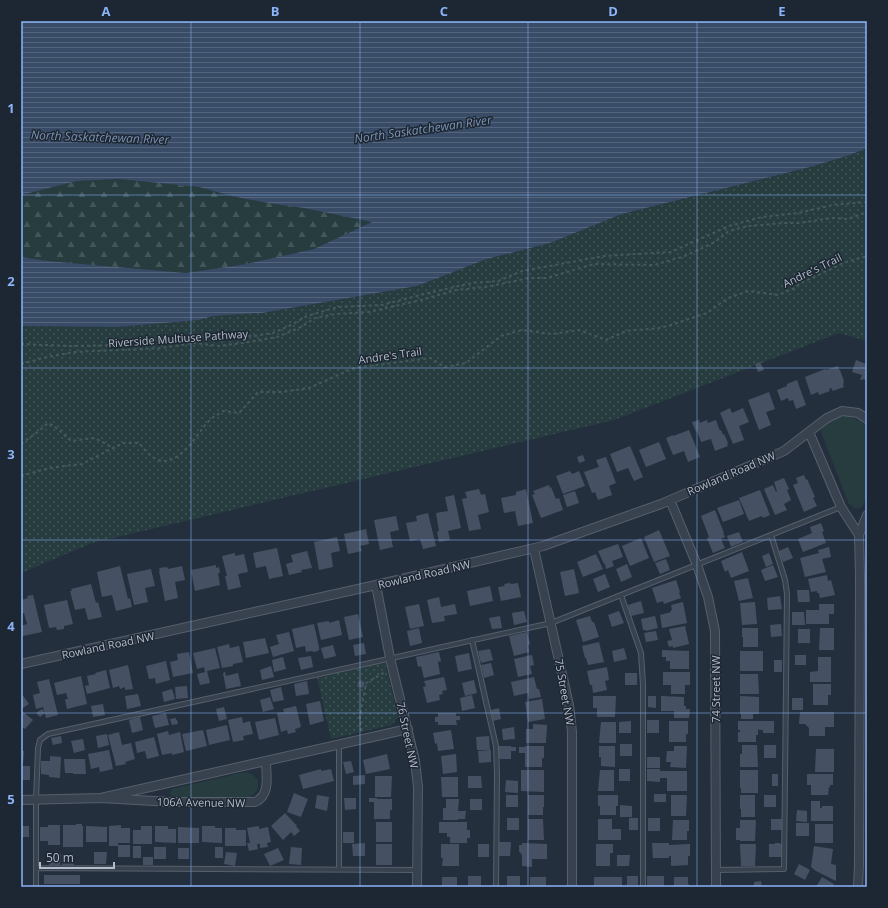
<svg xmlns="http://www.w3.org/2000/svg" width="888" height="908" viewBox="0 0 888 908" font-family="'Open Sans',sans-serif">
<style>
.green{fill:#263c3f}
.forest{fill:url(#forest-firs)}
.park{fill:url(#park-dots)}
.water{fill:url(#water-rules)}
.building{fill:#455162}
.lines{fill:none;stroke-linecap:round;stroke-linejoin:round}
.lane-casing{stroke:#565f6c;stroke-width:6}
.street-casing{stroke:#565f6c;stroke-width:10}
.path{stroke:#44595c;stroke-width:2;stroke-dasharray:3 3;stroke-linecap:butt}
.lane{stroke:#38414e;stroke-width:4}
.street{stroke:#38414e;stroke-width:8}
.grid{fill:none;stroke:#8ab4f8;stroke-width:1;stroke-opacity:0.55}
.labels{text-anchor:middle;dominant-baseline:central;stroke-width:3;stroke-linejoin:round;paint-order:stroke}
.street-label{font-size:11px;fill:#b4bcc9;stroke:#1d2633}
.water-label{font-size:12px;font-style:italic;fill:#7c92b1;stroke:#1d2633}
.neatline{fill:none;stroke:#8ab4f8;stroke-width:1.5}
.grid-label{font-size:13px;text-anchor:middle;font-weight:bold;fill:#8ab4f8}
</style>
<defs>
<pattern id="forest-firs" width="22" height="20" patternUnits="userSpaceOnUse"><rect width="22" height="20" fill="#263c3f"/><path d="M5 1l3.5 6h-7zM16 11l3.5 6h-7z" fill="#435659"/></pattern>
<pattern id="park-dots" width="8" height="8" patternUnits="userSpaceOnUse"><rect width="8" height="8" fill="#263c3f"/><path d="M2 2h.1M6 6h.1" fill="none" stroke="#435659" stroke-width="1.8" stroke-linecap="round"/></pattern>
<pattern id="water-rules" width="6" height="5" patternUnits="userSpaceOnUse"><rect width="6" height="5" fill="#394c67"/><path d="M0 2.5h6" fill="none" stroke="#53647b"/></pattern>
</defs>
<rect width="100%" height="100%" fill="#242f3e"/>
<path class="green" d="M842,416C853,417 859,419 867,427V489L864,504L860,508H855L849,504L821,432L822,426L831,420Z
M245,772L252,774L258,780C259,790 257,792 249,797H172L170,793L172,789Z"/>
<path class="forest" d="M119,179L199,187L236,197L274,204L304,208L372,222L314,249L246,264L186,273L48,261L21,257V195L77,181Z"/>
<path class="park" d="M867,148V341L839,333L614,420L92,543L21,573V326L117,327L199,320L213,316L262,313L417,286L487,259L550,243L622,214L810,167L850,155Z
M385,662L398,717L392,725L331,739L317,678Z"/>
<path class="water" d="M21,21H867V148L850,155L810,167L622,214L550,243L487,259L417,286L262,313L213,316L199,320L117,327L21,326V257L48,261L186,273L246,264L314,249L372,222L304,208L274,204L236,197L199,187L119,179L77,181L21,195Z"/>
<path class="building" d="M856,360L866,364L867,361V380L862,379V380H860L862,375L852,372Z
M760,362L764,370L758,372L755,364Z
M838,366L839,370H840L844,381H843L844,383L843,384L844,387L833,391L831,388L829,389L830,391L819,395L818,392L811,395L805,377L825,369L826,370Z
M797,380L806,405L796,409L793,400L789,401L788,398L781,401L777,390L787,386V384Z
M769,392L775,409L766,412L771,425L759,430L748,400Z
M730,408L732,413L743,408L749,422L739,426L744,440L733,444L720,413Z
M699,420L700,423L707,420L708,423L716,420L720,431L721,430L723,435L724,434L728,443L727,444L728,446L715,451L711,439L701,442L697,431L696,432L692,422Z
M689,430L700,457L688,462L684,451L673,455L666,438L673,435V436Z
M659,442L666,459L646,467L639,450Z
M630,446L643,477L634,481L628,468L617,472L610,454Z
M583,455L585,461L579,463L577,457Z
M606,457L616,483L609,486L612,495L598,500L595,492L592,493L584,472L599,467L596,460Z
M570,471L572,474L579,471L585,486L563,494L556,476Z
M804,475L806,480L807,479L815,497L813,498L817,506L804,512L793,485L798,483L796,478Z
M784,478L789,489L787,490L791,500L784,504L787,510L775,515L764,489L773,485L776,492L777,491L774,482Z
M549,485L550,488L551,487L556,499L559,498L563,510L541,518L532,495L535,494L533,491Z
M479,489L481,495L485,494L489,512L478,515L481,529L469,531L462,499L467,498L465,492Z
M526,489L533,523L518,526L515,511L504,513L501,498L516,495V492Z
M760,490L770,515L763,518L762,516L749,521L739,498Z
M575,491L579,503L567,507L563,495Z
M454,495L461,528L448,531L450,540L439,542L437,532L439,531L436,513L448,511L445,497Z
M739,500L744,514L723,522L717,508Z
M715,510L724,533H723L725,537L721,539L725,548L713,553L707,538L709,537L701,516Z
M428,513L436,546L423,549L420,539L410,541L406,523L417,521L416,516Z
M396,516L399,530L390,532L393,547L380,550L374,520Z
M821,523L824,531L822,532L826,543L803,552L798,539L812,533L810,527Z
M366,529L369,544L360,546L362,551L348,554L344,534Z
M659,530L670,556L654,562L644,537Z
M739,532L743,542L731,547L727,536Z
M337,537L340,551L331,553L333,567L319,570L314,542Z
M641,538L649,558L630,566L622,546Z
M618,544L623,557L612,561L614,566L606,569L605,564H604L598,551Z
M788,547L793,558L783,562L779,551Z
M829,547L831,557L822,559L826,572L805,577L800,558L819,553L818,550Z
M277,548L283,576L269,579L266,566L256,568L253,553Z
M307,551L312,568L301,570L302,572L289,575L286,564L293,562L291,555Z
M742,552L749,571L731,578L728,570L725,572L721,561Z
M235,553V556L244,554L248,572L238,574L241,587L228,590L225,576H227L222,556Z
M769,553L773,564L766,567L762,556Z
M596,554L603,569L583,577L577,562Z
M666,559L670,570L660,574L655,563Z
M627,564L632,577L621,582L616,569Z
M216,565V568L219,567L220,573H218L220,585L195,591L191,570Z
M773,565L778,577L765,581L761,570Z
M120,566L128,599L130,598L132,607L116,611L112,595L102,597L97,572Z
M182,566L185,580L175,582L178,598L165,601L159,571H160L159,568L167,567L168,569Z
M151,569L155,586L145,588L148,602L134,605L127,574Z
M574,569L579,593L565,596L560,572Z
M605,574L610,587L598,592L593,579Z
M827,575L828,581L831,580L835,595L820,598L819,593H817V591L811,592L808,579Z
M748,578L753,598L739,601L734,581Z
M676,580L680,592L679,593L681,598L664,604L663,601L657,603L652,588Z
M510,583L511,584L518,583L521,597L501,601L498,587L505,586L504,584Z
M91,584L96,603L98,602L102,617L88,620L85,608L75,610L70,591H72L71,589Z
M490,586L493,601L470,606L467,591Z
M797,590H809L810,602H798Z
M33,595L42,632L23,636L21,626L27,624L24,613L21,614V600L28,598L27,596Z
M780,596L782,609L768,610L767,598Z
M439,597L441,607L455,604L457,614L444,616L445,621L432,623L427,600Z
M67,600L73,624L64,626V629L57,630L56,627L49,628L44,605Z
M641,601L644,613L631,616L628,605Z
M683,602L687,623L662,628L660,615L671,612V610H672L671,605Z
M755,602L757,624L742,625L740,603Z
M419,604L424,626L410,629L405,607Z
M819,604H834V614H829V624H806V610H819Z
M524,611L527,622L514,625L512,613Z
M619,611L624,623L612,627L608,615Z
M792,612H804L805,625H792Z
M358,614L363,637L349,640L344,617Z
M500,616L502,628L492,629L489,618Z
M590,616L592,622H594L599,637L583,642L576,620Z
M655,616L658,628L646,631V630H643L641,619Z
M339,620L342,635L321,640L317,623L329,621V623Z
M314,624L319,647V650L315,652L311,651L306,652L305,646L296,648L292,629Z
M781,624L782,636L771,637L770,625Z
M685,626L689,644L673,648V646L669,647L667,641L672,640L669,629Z
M419,628L422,643L410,646L407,631Z
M742,628H758V647H743V637H742Z
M820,628H834V650H819Z
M798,629H810V643H798Z
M656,631L658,640L646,642L644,633Z
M289,632L294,651L273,657L270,647L279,644L276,635Z
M527,632L530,644L528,645L529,652L514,656L509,636Z
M265,638L269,653L246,658L243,642Z
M599,642L604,662L588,665L586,658H585L582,646Z
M364,643L366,654L355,656L353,645Z
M229,644L230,648L239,646L243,662L233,664V666L222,668L217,647Z
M333,645L336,656L324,659L321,648Z
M215,648L220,668L207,671L210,683L200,685L197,674L205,672L204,667L197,669L193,653Z
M624,648L627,659L614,662L612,651Z
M490,649L493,660L481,663L478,651Z
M662,650L689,651V669H670V661H666V657H662Z
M740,651H763V671H740Z
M189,652L193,673L173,677L170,662L178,660L177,654Z
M439,652L441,661L438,662L440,674L424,678L421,666L418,667L416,657Z
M469,653L472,669L458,672L455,656Z
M532,655L534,665L530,666L532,674L518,677L514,659Z
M795,655H806V665H795Z
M311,656L313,667L301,670L298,658Z
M283,657L286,669L274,672L272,660Z
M818,657H831V682H810V672L818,671Z
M774,660H782V672H774Z
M166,661L170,680L156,684L155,678L149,679L146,666Z
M491,663L494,675L484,678L481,665Z
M128,665L133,689L125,690V687L120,689L119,686L113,688L109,670Z
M271,666L274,677L262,680L260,670Z
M607,667L609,680L605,681L607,690L593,693L592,685H590L587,671Z
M106,670L110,688L87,694L85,686L89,685L87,676L96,674L95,673Z
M225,672L226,676L238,673L241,686L226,689L223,673Z
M663,672H690V685H685V694H671V685H663Z
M625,673H637V685H625Z
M740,674H758L759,694H740Z
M81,676L87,704L67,709L65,699H68L66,693L57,695L54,683Z
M444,677L447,690L442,691L443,694L439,695L440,700L427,703L423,687L426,686L424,681Z
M534,677L537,689H539L541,697L529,699L528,693L514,696L511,682Z
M49,679L58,715L46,718L43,707L36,709L33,695L40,693L37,682Z
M474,680L477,693L465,696L462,683Z
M357.5 684a3.5 3.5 0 1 1 7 0a3.5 3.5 0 1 1-7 0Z
M307,681L309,694L296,696L294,684Z
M813,684H831V695H828V705H813Z
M187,686L188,698L176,699L175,687Z
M281,687L284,700L273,702L270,690Z
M172,689L175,699L164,702L162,692Z
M21,693L29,704L21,709Z
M138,694L141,706L127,709L125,696Z
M472,695L475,708L462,711L460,698Z
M593,696H616L615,717H597V708H593Z
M648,696H656V708L648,707Z
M661,696L684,697V706H686V709H690L689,718H674V711H661Z
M740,696L759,697V714H753V719H741V714H740Z
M270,697L274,709L263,712L260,700Z
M792,698H803V710H792Z
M542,699L545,719L528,722L525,702Z
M320,701L324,721L310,725L306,704Z
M103,704L105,715L93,717L91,706Z
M296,706L301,727L295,729L296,732L288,734L287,730L281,732L277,713L284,712L283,709Z
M224,707L227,719L219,721L216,709Z
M499,708L501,719L493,721L491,710Z
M42,709L45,713L40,717L36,713Z
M23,712L33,720L25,729L21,726V715Z
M800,712H834V727H825V736H809V728L805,724H799Z
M166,713L169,725L155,728L152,716Z
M438,713H456V716H460V720H456L457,725H438V722H435V717H438Z
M140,717L143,730L132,733L129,720Z
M242,717L243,723L250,721L253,734L243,736L244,740L233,742L228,720Z
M176,718V720H177L178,724L172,725L170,719Z
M275,718L279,735L259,740L255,722Z
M647,720H659V733H647Z
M631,721V733H619V722Z
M669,721H688V734H686V742H669Z
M738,721H774V733H763V730H759V729H758V735H756V742H738V732H740V730H738Z
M601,722H616V743H599Z
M533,724L547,725L546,743H526V729H533Z
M227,725L230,740L209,745L206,730Z
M514,727L515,739L503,740L502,729Z
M203,730L207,746L186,751L182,734Z
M451,730L454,749L438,751L437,743L435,744L433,733Z
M168,731L169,735L180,732L184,752L172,755V753L162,755L157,734Z
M119,732L122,745L131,743L135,759L125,762L126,764L116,766L108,735Z
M107,734L109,745L98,748L96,736Z
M61,736L62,743L53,745L51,738Z
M489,736L490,750H477L476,737Z
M154,737L159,756L147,759L145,751L137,753L135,742Z
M83,739L85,750L74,753L71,741Z
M620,744H632V756H620Z
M742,745H757L758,767H740V754H742Z
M764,745H776V758H764Z
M499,746H511V747H516V751H511V759H499Z
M525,746H544V758H542V767H525V753H519V747H525Z
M599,746H615V767L601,766V757H599Z
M674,746H687L686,768L670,767L671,762H666L667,751H674Z
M816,749H834V772H815Z
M109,750L113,769L100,772L99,767L91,769L88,754Z
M491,750V762L479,763L478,751Z
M21,751H24L23,764H21Z
M387,754L390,769L366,774L363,760Z
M456,754L457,772L443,774L441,756Z
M50,756L61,757L60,778L49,777V775L41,774V761H50Z
M647,757H660V768H647Z
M64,759H85L86,774H73V773H65Z
M351,761L354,772L346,774L343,762Z
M21,766H30V780H21Z
M321,769V771L331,769L334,781L303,789L299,775Z
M619,769H630V781H619Z
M647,769H660V771H687V791H667V778H660V782L647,781Z
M521,770H544V792L521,791Z
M600,770H614V791H598Z
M740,770H758V793H741V788H740Z
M772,774H778V786H772Z
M807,774H833V785H830V787H829L828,795H811V785H807Z
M365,775V784L353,785V776Z
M375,776H392L391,797H375Z
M468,776H481L482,788H468Z
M441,777H458V797H442Z
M506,780L518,781V793L505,792Z
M294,793L308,799L301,817L287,812Z
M654,794H666V802H654Z
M317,795L329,797L327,811L315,808Z
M506,795H518V807H506Z
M528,795H544V807H543V815H528Z
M598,795H618V806H616V815H600V806H598Z
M671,795H686L687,796L686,816H671Z
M740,795H755V817H741V809H740Z
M764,795H776V807H764Z
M344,798H356V809L345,810Z
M369,798H377V799H392V810H390V819H374V802H369Z
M446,799H459L458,811H466L465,819H458V820H443V808H446Z
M470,799H482V810H470Z
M811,801H820V808H822V806H833V821H811Z
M620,805L632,806V817H620Z
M797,810L807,811V822L796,821Z
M285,813L297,826H296L300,831L294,836L291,832L283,840L271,826Z
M507,818H519V830H507Z
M629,818H638V830H629Z
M648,818H660V831H648Z
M528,819H543L544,840H528Z
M598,819H612V829H621V840H598Z
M771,819H782V830H771Z
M673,820H689V831H687V840H672Z
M740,820H756L755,841H740V840H736V828H740Z
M376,822H392V842H376Z
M439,822H467V830H470V838H467V843H450V837H447V833H439Z
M796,823H809V836H796Z
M76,824H82V826H83V847H63V825H76Z
M815,824H833V843H815Z
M48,825H60V845H48V841H40V827H48Z
M121,825V828H130V843H118V846H109V826Z
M21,826H29V837H21Z
M86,826L107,827V842H86Z
M141,826H152V844H133V830H141Z
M155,826H168V829H176V843L155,842Z
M202,826H215V828H222V843L202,842Z
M259,826V829L268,827L271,842L267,843L268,847L260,848V844H257L258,849L249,851L247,843H250L247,828Z
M178,827L199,828V843H178Z
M225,828H236V830H246V846H225Z
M343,832H354V843H343Z
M498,842H511L510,856H498Z
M365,843V856H353L352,844Z
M522,843L547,844V859H532V867L522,866V855L519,851V845H522Z
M652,843H669V845L690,844V856H688V865L671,866V856H669V858H653Z
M775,843H780V844H782V857H769V844H775Z
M376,844H392V865H376Z
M441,844H459V866H442L443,858H441Z
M478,844H489V857H478Z
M596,844H613V853H610V866H596Z
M740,844H756L755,866H741Z
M118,845H130V857H118Z
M133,846H141V858H133Z
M814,846L833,849L831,864L836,865V881L816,871L811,867Z
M154,847H166V859H154Z
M215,847H223V858H215Z
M291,847L302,848L301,865L289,864Z
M178,848H189V859H178Z
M278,848L284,860L270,866L264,854Z
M94,852H107L106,864H94Z
M226,852L237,853L235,866L224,864Z
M49,853L61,854L60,865H49Z
M62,854H74V865H62Z
M617,855H630L629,866H617Z
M143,857H153V865H143Z
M799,864L810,870L805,880L794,874Z
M44,875H80V884H44Z
M468,876H481V887H468Z
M507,876H520V887H507Z
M627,876H638V885H627Z
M647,876H664V887H647Z
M442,877H457V887H442Z
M530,877H546V887H530Z
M594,877H622V887H594Z
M674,877H688V884H689V887H674Z
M822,877L834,884L833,887H816Z
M761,881L762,887H754V882Z"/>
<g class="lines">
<defs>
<path id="lane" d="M621,595L641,653L643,685V887
M472,640L496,746L497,775L496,887
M36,868L417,870
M339,869V744
M716,870L784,869L787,594L785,580L771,535
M36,887V800L38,748L40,740L48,734L551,623L841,507"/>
<path id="street" d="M809,432L841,507L859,535
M670,500L697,565L708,597L715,631L716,887
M534,549L569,705L572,732V887
M376,585L390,658L415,761L418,787L417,887
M21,664L376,585L543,546L661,504L784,451L827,418L842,411L858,413L867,419
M101,798L408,729
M21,800L101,798L171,802H255C271,795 266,776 266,761
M858,887L859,864L860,576L859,535L867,515"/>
</defs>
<use href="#lane" class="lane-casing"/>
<use href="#street" class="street-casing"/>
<path class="path" d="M21,344L71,346L124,345L151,340L173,339L217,335L254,336L273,333L291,325L307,316L338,307L382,305L424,294L472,283L498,281L522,271L604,256L671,252L729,226L762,217L798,213L833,205L867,202
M21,364L47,357L75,352L162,348L194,343L219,346L242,343L277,337L301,327L315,318L336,314L369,312L421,300L456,290L486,287L529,278H547L594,264L654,265L685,256L715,242L729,231L749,226L784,223H799L832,218L848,219L867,212
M21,444L39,431L48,423C59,428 62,434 71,441L95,438L113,448
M21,476L46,469L64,466L82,464L113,448L124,443H139C143,448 149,455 154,458C178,472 197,432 210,420C214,416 219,414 223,411L239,413L258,392H282L309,388L354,368L431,358L444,367L466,363L501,336L522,330L552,334L579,330L606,340L626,331L659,328L671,325L707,313L728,298L749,291L778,295L795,288L799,284L843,263L867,256
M361,731L360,717L366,683L385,672"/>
<use href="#lane" class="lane"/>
<use href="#street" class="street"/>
</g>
<path class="grid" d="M191,21V887M360,21V887M528,21V887M697,21V887M21,195H867M21,368H867M21,540H867M21,713H867"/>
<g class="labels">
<g class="street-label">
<text transform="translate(812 270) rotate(-26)">Andre's Trail</text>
<text transform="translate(178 338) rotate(-4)">Riverside Multiuse Pathway</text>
<text transform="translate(390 355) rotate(-8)">Andre's Trail</text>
<text transform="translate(731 473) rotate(-23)">Rowland Road NW</text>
<text transform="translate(424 574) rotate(-13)">Rowland Road NW</text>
<text transform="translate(108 645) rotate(-12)">Rowland Road NW</text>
<text transform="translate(715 689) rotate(-90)">74 Street NW</text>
<text transform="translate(565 692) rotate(80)">75 Street NW</text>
<text transform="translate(408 735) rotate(78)">76 Street NW</text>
<text transform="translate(201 802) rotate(1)">106A Avenue NW</text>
</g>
<g class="water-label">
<text transform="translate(423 129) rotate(-8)">North Saskatchewan River</text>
<text transform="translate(100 137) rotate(2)">North Saskatchewan River</text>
</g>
</g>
<rect width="888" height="908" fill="none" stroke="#1d2633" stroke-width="44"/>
<path d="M40 862v6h74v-6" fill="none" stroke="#b4bcc9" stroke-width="2"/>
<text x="46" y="862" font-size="12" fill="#b4bcc9" stroke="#1d2633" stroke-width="3" paint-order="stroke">50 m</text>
<rect x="22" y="22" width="844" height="864" class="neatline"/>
<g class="grid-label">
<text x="106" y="16">A</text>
<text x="275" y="16">B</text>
<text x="444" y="16">C</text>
<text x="613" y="16">D</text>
<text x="782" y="16">E</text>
<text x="11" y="113">1</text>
<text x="11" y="286">2</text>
<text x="11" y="459">3</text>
<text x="11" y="631">4</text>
<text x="11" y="804">5</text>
</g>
</svg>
